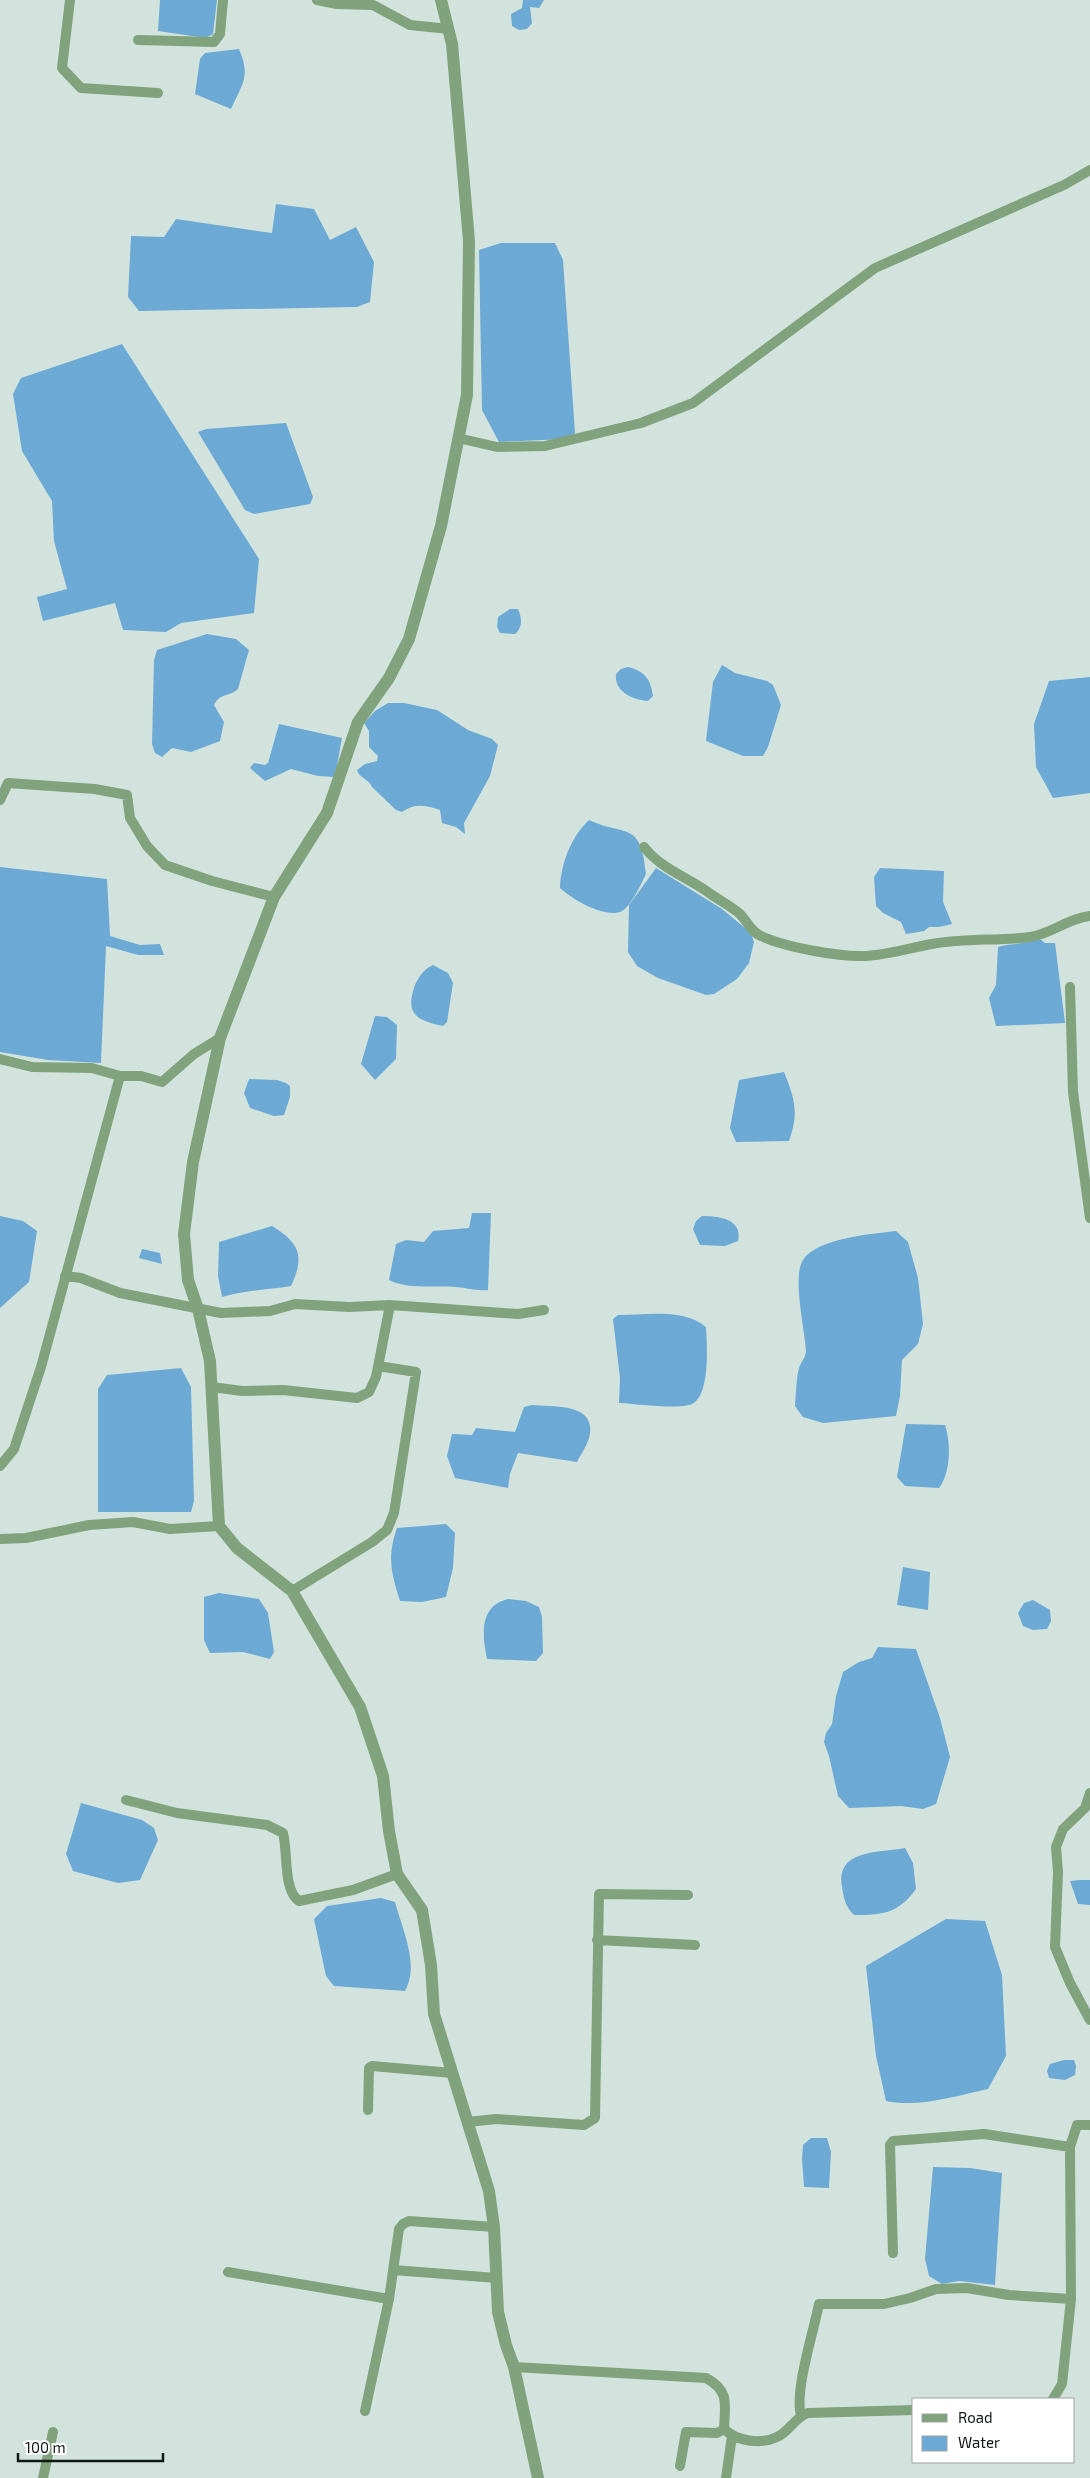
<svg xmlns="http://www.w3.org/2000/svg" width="1090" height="2478" viewBox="0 0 1090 2478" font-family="'Exo 2',sans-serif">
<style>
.water{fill:#6ca9d4}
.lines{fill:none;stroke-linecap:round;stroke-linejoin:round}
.minor{stroke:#80a27c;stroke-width:10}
.tertiary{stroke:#80a27c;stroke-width:12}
</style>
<rect width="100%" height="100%" fill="#d2e3de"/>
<path class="water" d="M160,0H217L213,34L206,38L158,31Z
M523,0H544L539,8L530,7L532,23L527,29L519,30L512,26L511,14L522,8Z
M239,49C251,77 242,84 231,109L195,94L200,59L205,53Z
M276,204L314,209L330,240L356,227L374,262L370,302L357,307L139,311L128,297L131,236L164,237L176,219L272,233Z
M501,243H555L563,260L575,433L567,439L499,442L482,410L479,250Z
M122,344L259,559L254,613L181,623L166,632L123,630L115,603L43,621L37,597L67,589L54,541L52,501L22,451L13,394L21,378Z
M286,423L313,497L310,504L254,514L245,510L198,432L206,429Z
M510,609H518C522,618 523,627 515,634L500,633L497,627L498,617Z
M207,634L236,639L249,650L238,689C229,697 220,693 214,705L224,722L220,741L191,752L172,748L162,757L155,753L152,744L154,660L157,650Z
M722,665L735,673L767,681L773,685L781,705L768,747L763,756H743L706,741L713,682Z
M628,667C645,671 651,680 653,696L648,701C633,700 614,692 616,674L621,669Z
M1090,677V793L1053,798L1036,767L1034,724L1049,681Z
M388,703H404L437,710L468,730L492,739L498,745L490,776L464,823L465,834L456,827L442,823L440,810C426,805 414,803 402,812L396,810L372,787C369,779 359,778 357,770L365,764L377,761L378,756L369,747V731L364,723L375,711Z
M279,724L342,738L335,777L318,776L291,769L265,781L250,768L254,763L265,765L268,763Z
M589,820C626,837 641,820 646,874C642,882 630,909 620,912C603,917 573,900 560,888C561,863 571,837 589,820Z
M0,867L107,879L110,936L140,945L160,944L164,955H138L106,946L101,1063L48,1060L0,1052Z
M656,868L722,909L751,933L754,942L749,963L737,979L714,994L706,995L658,978L637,966L628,952L629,905Z
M880,868L944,871L943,902L952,924L939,927H929L924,931L906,934L901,922L883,913L876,906L874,877Z
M1040,939L1045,943H1055L1065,1023L996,1026L989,998L996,985L998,947C1012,943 1026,944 1040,939Z
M433,965L448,973L453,983L447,1022L443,1026C415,1020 405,1013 415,985C419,976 424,969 433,965Z
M375,1016L387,1017L397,1025L396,1059L375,1080L361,1064Z
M784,1072C795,1099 799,1113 789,1141L736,1142L730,1128L739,1080Z
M249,1079L277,1080L286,1083L290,1086V1097L284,1115L274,1116L250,1108L244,1093Z
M472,1213H491L488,1290C476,1291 468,1288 456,1287C434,1285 409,1290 389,1280L396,1244L406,1240L424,1242L433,1231L469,1228Z
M0,1216L23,1221L37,1231L29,1282L0,1308Z
M702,1216C719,1216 743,1219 738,1241L725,1246L700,1245L693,1229L696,1221Z
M272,1226C300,1243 305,1256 291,1286C268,1290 245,1290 222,1297L218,1276L219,1242Z
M896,1231L908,1242L918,1278L923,1324L918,1344L902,1360L900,1396L896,1416L823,1423L803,1417L795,1406C796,1394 796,1380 799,1368C801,1362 806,1357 806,1351C805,1330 792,1277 803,1260C817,1238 872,1234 896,1231Z
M142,1249L160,1253L162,1264L139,1258Z
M618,1315C647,1315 683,1308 706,1327C707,1345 711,1400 689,1405C672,1409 637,1404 619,1403L620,1378L613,1319Z
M181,1368L191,1387L194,1501L191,1512H98V1389L107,1375Z
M532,1405C553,1407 594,1403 590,1433C589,1443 581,1454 577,1462L518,1453L510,1474L508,1488L455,1478L447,1456L452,1434L472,1435L476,1428L515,1432L524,1407Z
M906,1424L945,1425C951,1443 951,1472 939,1488L905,1486L897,1477Z
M446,1524L455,1533L453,1568L446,1597L422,1602L400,1601C391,1573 387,1556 397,1528Z
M903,1567L930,1572L928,1610L897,1605Z
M219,1593L259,1599L268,1613L274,1652L270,1659L243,1652L210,1653L204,1640V1597Z
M508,1599L526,1601L539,1607L542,1617L543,1653L536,1661L487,1659C482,1635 479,1606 508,1599Z
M1033,1600L1050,1610L1051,1621L1047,1629L1033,1630L1023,1626L1018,1613L1024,1603Z
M878,1647L916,1649L940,1718L950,1757L936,1804L923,1809L901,1806L849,1808L838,1796L829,1756L824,1742L826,1733L832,1724L836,1696L843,1672L859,1662L872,1658Z
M81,1803L142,1820L154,1828L158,1840L140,1880L118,1883L73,1871L66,1854Z
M905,1848L913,1863L916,1889C898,1914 882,1915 854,1915C845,1906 844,1899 842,1887C835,1849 879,1853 905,1848Z
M1080,1880H1090V1905L1078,1904L1070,1881Z
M381,1898L395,1902C402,1929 420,1965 405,1991L334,1986L326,1976L314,1919L327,1906Z
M946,1919L985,1921L1002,1975L1006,2056L988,2089C956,2096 918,2108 886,2101L876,2056L866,1966Z
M1064,2060H1074L1076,2066L1075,2075L1065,2080L1049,2078L1047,2071L1050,2064Z
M811,2138H827L831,2152L829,2188L804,2187L802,2158L803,2145Z
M933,2167L970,2168L1002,2173L995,2285L959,2281L942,2284L929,2276L925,2259Z"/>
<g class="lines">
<path class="minor" d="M70,0L62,68L81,88L158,93
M317,0L337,4L373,5L410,25L449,29
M138,40L214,42L220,34L223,0
M458,438L497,447L545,446L641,423L693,403L875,268L1064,185L1090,170
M0,800L8,783L95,789L127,795L130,818L147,846L165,865L212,881L274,897
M644,847C662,870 690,878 712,895C721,901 732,907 740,914C748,922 750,931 761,936C785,947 838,957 865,956C888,955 909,948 932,944C964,938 998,941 1030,937C1052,934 1068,918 1090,916
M1070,987L1073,1092L1090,1218
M0,1059L32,1067L92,1068L120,1076L41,1367L14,1449L0,1466
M120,1076H141L162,1082L194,1054L220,1038
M65,1276L81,1278L120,1293L221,1313L270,1311L295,1304L349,1307L390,1305L518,1314L544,1310
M212,1387L242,1391L283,1390L357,1398L369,1392L376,1377L390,1305
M0,1539L26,1538L89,1525L133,1522L170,1529L219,1526
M292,1591L372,1542L387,1530L394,1513L416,1372L378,1366
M1090,1793L1085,1808L1063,1829L1056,1847L1058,1872L1055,1947L1070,1983L1090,2020
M126,1800L177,1813L267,1825L283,1833C288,1851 283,1891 299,1901L353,1890L397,1874
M597,1940L695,1945
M368,2110L369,2068L372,2066L452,2073
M468,2122L496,2119L584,2125L595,2118L599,1894L688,1895
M893,2253L890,2145L893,2141L984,2134L1070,2147
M393,2270L497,2278
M228,2272L389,2299
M514,2367L706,2378C730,2391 725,2404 724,2429C737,2441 760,2445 777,2437C789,2432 795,2417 808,2413L914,2410
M1053,2399L1062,2384L1071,2299L1070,2147L1077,2125H1090
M365,2411L389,2299L399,2229L403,2224L409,2221L494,2227
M801,2415C794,2392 814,2330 819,2304H884L910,2298L936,2289L967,2288L1009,2295L1071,2299
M680,2466L686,2432L717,2433L724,2429
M43,2478L53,2432
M726,2478L732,2436"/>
<path class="tertiary" d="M441,0L452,44L469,241L467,395L441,526L409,639L389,678L358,722L327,813L274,897L220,1038L193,1162L184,1234L188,1280L198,1309L210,1361L219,1526L237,1548L292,1591L360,1707L383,1776L389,1831L397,1874L422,1910L431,1965L434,2014L489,2191L494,2227L498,2312L506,2345L514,2367L538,2478"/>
</g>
<rect x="912" y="2398" width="162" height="65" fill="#ffffff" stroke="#a0a3a2"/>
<rect x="922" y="2414" width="25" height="8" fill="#80a27c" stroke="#a0a3a2"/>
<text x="958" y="2423" font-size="15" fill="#121816">Road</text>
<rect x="922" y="2436" width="25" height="15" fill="#6ca9d4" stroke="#a0a3a2"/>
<text x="958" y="2448" font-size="15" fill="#121816">Water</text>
<path d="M18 2453v8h145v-8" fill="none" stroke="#121816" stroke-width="2.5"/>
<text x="25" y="2453" font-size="15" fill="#121816" stroke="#ffffff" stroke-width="4" paint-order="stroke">100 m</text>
</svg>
